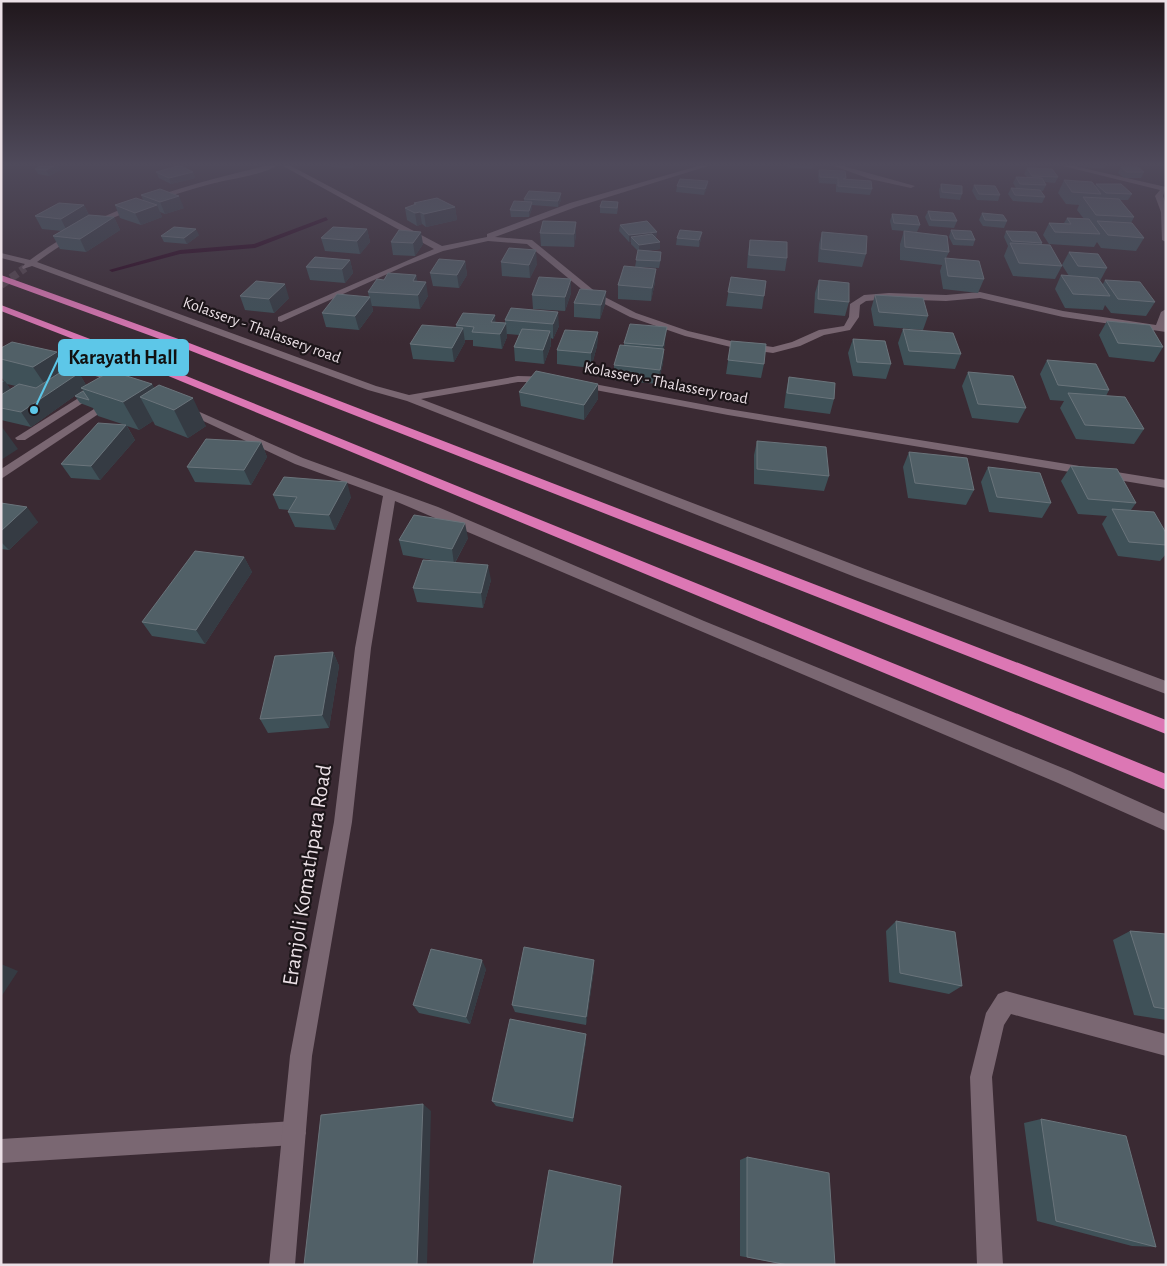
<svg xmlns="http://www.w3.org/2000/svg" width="1167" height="1266" viewBox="0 0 1167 1266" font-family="'Alegreya Sans',sans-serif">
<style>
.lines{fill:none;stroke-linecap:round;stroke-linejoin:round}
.stream{fill:#2b051e;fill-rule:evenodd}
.secondary-tunnel{stroke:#55454e;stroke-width:8;stroke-dasharray:8 4;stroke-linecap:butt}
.lane{fill:#7a6772;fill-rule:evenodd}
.street{fill:#7a6772;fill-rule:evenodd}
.secondary{fill:#7a6772;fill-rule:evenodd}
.highway{fill:#dc77b4;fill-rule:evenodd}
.wall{fill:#3f5158;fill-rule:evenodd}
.shaded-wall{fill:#353b43}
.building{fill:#516067;stroke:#6a747b}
.labels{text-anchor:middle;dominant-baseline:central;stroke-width:4.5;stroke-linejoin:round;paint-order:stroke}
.far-street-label{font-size:16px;fill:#ebe0e6;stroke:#1c1519}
.near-street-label{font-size:22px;fill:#ebe0e6;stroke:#1c1519}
.leader{fill:none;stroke:#5dc7e8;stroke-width:2}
.callout-dot{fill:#5dc7e8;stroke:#1c1519;stroke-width:2}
.callout{fill:#5dc7e8;stroke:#5dc7e8;stroke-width:2}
.callout-label{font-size:20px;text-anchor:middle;font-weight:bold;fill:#111}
</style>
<rect width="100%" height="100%" fill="#3a2a33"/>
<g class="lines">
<path class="stream" d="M326,217L328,220L255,248L180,254L112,272L109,270L180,250L254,244Z"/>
<path class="secondary-tunnel" d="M1,285L25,268"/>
<path class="lane" d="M96,387L100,388V392L25,440H17L15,438Z"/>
<path class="street" d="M283,166H291L442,246L487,237V234L570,203L698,166H708L576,207L495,237L532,240L597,293L636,313L688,331L735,342L773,347L792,342L819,330L844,326L849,317L850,304L864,295L889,293L946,295L980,292L1063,311L1156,325L1161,312L1166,309V332L1063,317L980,298L946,301L889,299L866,301L860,305L859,317L850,330L824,335L800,346L773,353L735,348L685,336L630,317L591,297L527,244L488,241L443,251L405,266L281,322L278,321V317L434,249Z
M834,166H843L915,186L911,188L870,179Z
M1063,166H1074L1166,187L1163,196L1166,204V242L1162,240L1161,212L1155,196L1160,190Z
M111,398L115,399V403L1,479V469Z
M1006,991L1166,1034V1056L1011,1014L1004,1025L992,1077L1003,1265H977L970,1077L986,1013L998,994Z
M294,1121L302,1125L306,1133L302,1141L294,1145L1,1163V1139Z"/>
<path class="secondary" d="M265,166H276C263,175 224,180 207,185C146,202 88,224 37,262L376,386L409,395L518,376L555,377V381L551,382H518L421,399L865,569L1166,681V694L855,577L407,401L368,390L32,266L23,269L22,267L25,264L1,258V253L30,260C99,208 182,186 265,166Z
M46,355L126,379L127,381L122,384L42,360L41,358Z
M578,381L728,409L1166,480V488L728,415L574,386L573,384Z
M184,405L303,458L438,507L704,621L1070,771L1166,814V831L1058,783L395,501L371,648L352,822L312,1056L295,1265H269L290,1056L334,822L355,648L383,496L295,464L180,410L178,408Z"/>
<path class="highway" d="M1,275L184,341L1166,720V734L176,345L1,281Z
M1,305L174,371L1166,774V790L166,375L1,311Z"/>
</g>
<path class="wall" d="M331,166H354L352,168L332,167Z
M787,166H813L812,169L787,167Z
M1083,166H1105L1103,168L1085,167Z
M1121,167L1144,172L1141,178H1124L1118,173Z
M1027,168L1058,177L1055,183L1044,182L1046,185L1043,191H1041L1045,197L1042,203L1013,201L1008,194L1011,188H1016L1013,183L1016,177H1027L1024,174Z
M35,169L61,170L49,176L38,174Z
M819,170L872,189L870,195L836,192V184L819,183L818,176Z
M156,172H193L195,178L171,184L159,178Z
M1064,180L1095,186L1096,184L1132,194L1128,200H1119L1134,217L1131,223L1144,238L1136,251L1101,248L1097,242L1094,247L1049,244L1043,235L1049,223H1064L1067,218L1084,219L1077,210L1079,205L1066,204L1058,193Z
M708,181L707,187L704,195L676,192L677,186Z
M941,184L962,194L960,200L940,198L939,190Z
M974,185L1000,195L998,201L977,200L972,191Z
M141,195L184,208L165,214L160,212L162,217L141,225L120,218L115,205L143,200Z
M524,199L561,200L558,207L532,205V208L529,217H511L510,210L524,201Z
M618,202V208L617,214L600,213V207Z
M414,203L455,207L457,220L426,227L422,224L417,226L407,220L405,208L414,205Z
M84,205L89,215L114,217L120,230L86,252L60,249L53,236L62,231L42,229L35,216Z
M928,211L957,221L954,228L929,226L925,217Z
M982,213L1007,221L1004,228L983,226L979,220Z
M892,214L920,225L917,232L892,230L890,221Z
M543,221L576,235L574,247L541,246L540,233Z
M620,225L660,242V249L646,251L661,258L659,268L635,267L638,251L631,244V242H629L619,231Z
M367,229L370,242L360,254L325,251L321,238Z
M399,230L423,244L415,256L393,255L391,242Z
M951,230L975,240L973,246L953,245L949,237Z
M904,231L949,252L946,258L984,279L978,293L943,289L940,271L942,265L900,260V244Z
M1006,231L1042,243V245L1062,266L1055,279L1013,276L1004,256L1008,246L1004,237Z
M822,232L866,254L862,267L818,262L819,244Z
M199,235L187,244L164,242L161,236Z
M677,238H701L699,247L676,245Z
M750,240L787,258L785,271L747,268L748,253Z
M1069,252L1107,268L1100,281L1103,284L1105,280L1155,302L1146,316L1111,313L1105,305L1103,310L1065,308L1055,289L1061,275L1069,276L1062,265Z
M350,260L353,273L345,283L310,280L306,267Z
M465,261L467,275L459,288L433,286L430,273Z
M501,262L537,264L530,278L502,276Z
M416,275L417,282L428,296L420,309L372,306L373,311L359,330L326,327L322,313L369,297L368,292L384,280Z
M731,277L764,296L762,309L726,306Z
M819,280L849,302L845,316L814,313L815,293Z
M655,282L651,301L618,299V285Z
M606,291L605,304L600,319L574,317V303Z
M571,293L565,311L533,309L532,295Z
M875,295L928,316L923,330L874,326L871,309Z
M240,296L289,298L274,313L245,310Z
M511,308L559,326L553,339L551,338V345L544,364L515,361L514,347L519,335L507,334V337L502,349L473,346V340H465V342L454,362L413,359L410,344L456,328V325L496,322L505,323V320Z
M1107,321L1163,347L1154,362L1109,357L1099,335Z
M903,329L961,354L955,369L904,365L898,343Z
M598,332L597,346L591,368L557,364V350Z
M853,339L891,364L886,379L853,376L848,353Z
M665,341L664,349L663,363L658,384L614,380V365L624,345V343Z
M731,341L764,364L761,378L726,374Z
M1,348L68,371L79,373L86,385L152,384L154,388L206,426L188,438L155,425L153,421L139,430L127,426L135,440L100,480L71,478L61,464L125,425L98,416L93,408L80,403L75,396L83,391V390L31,427L1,420V380L4,381L1,377ZM7,384L16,386L10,389Z
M1047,360L1109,390L1106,396L1144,429L1134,444L1076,439L1060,408L1064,401L1050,400L1040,374Z
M968,372L1026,408L1018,423L972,418L962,386Z
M789,377L834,399L830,414L784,408L786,392Z
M519,392L598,399L584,420L521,406Z
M757,441L829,476L824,491L754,484V455Z
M261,442L267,457L251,485L195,482L187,467Z
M909,452L974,490L966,505L908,498L903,467Z
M1071,466L1136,503L1131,510L1166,533V554L1160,561L1118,556L1102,524L1107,516L1078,514L1061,481Z
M988,467L1051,503L1042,518L989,512L981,482Z
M273,495L351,497L335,530L295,527L288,512L289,510L279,509Z
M1,503L38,522L9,550L1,549Z
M468,538L455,563L491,580L483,608L417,602L413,588L443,562L403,555L399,540Z
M244,557L252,572L205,644L152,636L142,622Z
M333,652L339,666L329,728L268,733L260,719Z
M896,921L962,986L949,994L889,982L886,931Z
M1130,931L1166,934V1020L1134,1015L1113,940Z
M486,969L470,1024L419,1013L413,1005Z
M594,969L586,1025L515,1012L512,1005Z
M586,1034V1041L573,1122L496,1106L492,1101Z
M1041,1119L1156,1247L1132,1246L1037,1221L1024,1123Z
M747,1157L835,1265H786L740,1256V1160Z"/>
<path class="shaded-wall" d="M54,166H58L61,170L49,176L46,170Z
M193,172L195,178L171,184L169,178Z
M708,181L707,187L704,195L705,189Z
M561,193V200L558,207V201Z
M179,196L184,208L165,214L160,202Z
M532,202V208L529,217V211Z
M84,205L90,218L67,231L61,219Z
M157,205L162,217L141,225L135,213Z
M455,207L457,220L426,227L424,214Z
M420,212L422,224L417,226L415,213Z
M114,217L120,230L86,252L80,239Z
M576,222V235L574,247V234Z
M196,229L199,235L187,244L184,238Z
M367,229L370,242L360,254L357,241Z
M421,232L423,244L415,256L413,243Z
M657,232L656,238L631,237V242H629V235Z
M702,232L701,238L699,247V240Z
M660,242V249L639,252V245Z
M536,250L537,264L530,278L529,265Z
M350,260L353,273L345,283L342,269Z
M465,261L467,275L459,288L457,275Z
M656,269L655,282L651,301L652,288Z
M416,275L419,289L413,281Z
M571,279V293L565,311V297Z
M426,282L428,296L420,309L418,295Z
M285,284L289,298L274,313L269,299Z
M606,291L605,304L600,319L601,305Z
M370,297L373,311L359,330L355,316Z
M558,312L559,326L553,339V324Z
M495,315L496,329L491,322Z
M506,323L507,337L502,349L500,334Z
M667,327L665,341L662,360L663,346Z
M463,328L465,342L454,362L452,348Z
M550,331L551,345L544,364L543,350Z
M598,332L597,346L591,368V353Z
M664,349L663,363L658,384L660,370Z
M57,352L72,377L79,373L87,387L81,388L83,390L31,427L21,412L50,392L33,367Z
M5,381L15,396L1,404V383Z
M152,384L163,405L140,397L153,421L139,430L123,402Z
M598,384V399L584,420V405Z
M193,398L206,426L188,438L174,410Z
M126,425L135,440L100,480L91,466Z
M2,427L18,449L1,460V428Z
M261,442L267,457L251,485L244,470Z
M347,482L351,497L335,530L329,515Z
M27,507L38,522L9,550L1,542V531Z
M465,523L468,538L454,564L452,549Z
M244,557L252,572L205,644L196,630Z
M488,565L491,580L483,608L481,593Z
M333,652L339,666L329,728L322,715Z
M482,960L486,969L470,1024L466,1017Z
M594,960V969L586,1025V1017Z
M1,964L18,971L1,997Z
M586,1034V1041L573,1122V1118Z
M423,1104L431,1111L427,1265H417Z"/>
<path class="building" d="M40,166H54L46,170L35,169Z
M178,166H181L193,172L169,178L156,172Z
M1121,167H1138L1144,172H1127Z
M1027,168L1052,169L1058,177L1032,176Z
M819,170L845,171L846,178L843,179L871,181L872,189L838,186V178L820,177Z
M1016,177L1042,178L1046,185L1020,184Z
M680,179L708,181L705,189L677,186Z
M1064,180L1092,182L1101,194L1072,192Z
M941,184L962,186V194L942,192Z
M1096,184H1121L1132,194L1106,193Z
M974,185L995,186L1000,195L979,194Z
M1011,188L1040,190L1045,197L1015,195Z
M160,189L179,196L160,202L141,195Z
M529,191L561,193L558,201L524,199Z
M1083,197L1119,199L1134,217L1096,215Z
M136,198L157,205L135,213L115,205Z
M437,198L455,207L424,214L420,212L415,213L405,208L416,204L414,203Z
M514,201L532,202L529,211L510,210Z
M602,201L618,202L617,208L600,207Z
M59,203L84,205L61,219L35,216Z
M928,211L953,213L957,221L931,220Z
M982,213L1003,215L1007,221L985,220Z
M892,214L917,216L920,225L894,223Z
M89,215L114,217L80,239L53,236Z
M1067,218L1089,219L1100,234L1055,232L1049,223L1071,224Z
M543,221L576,222L574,234L540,233Z
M647,221L657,232L629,235L620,225Z
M1097,221L1132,223L1144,238L1108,235Z
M174,227L196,229L184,238L161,236Z
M333,227L367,229L357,241L321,238Z
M399,230L421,232L413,243L391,242Z
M680,230L702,232L699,240L677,238Z
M951,230L971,231L975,240L955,239Z
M904,231L947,236L949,252L905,247Z
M1006,231L1036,232L1042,243L1012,241Z
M822,232L867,236L866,254L821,249Z
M652,234L660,242L639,245L631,237Z
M750,240L787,242V258L749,255Z
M1010,243L1050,245L1062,266L1019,263Z
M509,248L536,250L529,265L501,262Z
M638,250L661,252L660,261L636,260Z
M1069,252L1098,254L1107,268L1078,266Z
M315,257L350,260L342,269L306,267Z
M945,258L979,261L984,279L948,276Z
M439,259L465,261L457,275L430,273Z
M624,266L656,269L652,288L618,285Z
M388,273L416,275L413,281L426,282L418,295L368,292L377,279L384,280Z
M1061,275L1098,278L1110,296L1073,294Z
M539,277L571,279L565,297L532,295Z
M731,277L766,281L764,296L728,292Z
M819,280L849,283V302L818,299Z
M1105,280L1140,282L1155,302L1118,299Z
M256,281L285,284L269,299L240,296Z
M580,289L606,291L601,305L574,303Z
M337,294L370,297L355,316L322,313Z
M875,295L923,298L928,316L879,312Z
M511,308L558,312L553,324L505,320Z
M463,313L495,315L491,322L506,323L500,334L472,332L474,327L456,325Z
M1107,321L1150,325L1163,347L1118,343Z
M630,324L667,327L663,346L624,343Z
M422,325L463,328L452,348L410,344Z
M522,329L550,331L543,350L514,347Z
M903,329L953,333L961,354L909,351Z
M565,330L598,332L591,353L557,350Z
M853,339L885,341L891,364L857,362Z
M731,341L766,344L764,364L728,360Z
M12,342L57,352L33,367L1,359V348Z
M620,345L664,349L660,370L614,365Z
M1047,360L1096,364L1109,390L1058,385Z
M64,370L79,373L21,412L1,408V395L19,384L36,388Z
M111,371L152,384L123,402L81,388Z
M536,371L598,384L584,405L519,392Z
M968,372L1013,376L1026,408L978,404Z
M789,377L835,383L834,399L787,393Z
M159,385L193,398L174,410L140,397Z
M83,391L89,400L75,396Z
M1068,393L1125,397L1144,429L1085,425Z
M98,423L126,425L91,466L61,464Z
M206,439L261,442L244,470L187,467Z
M757,441L826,447L829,476L757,469Z
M909,452L967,458L974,490L915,483Z
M1071,466L1117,469L1136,503L1088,499Z
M988,467L1040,473L1051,503L997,497Z
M284,477L347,482L329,515L288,512L297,497L273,495Z
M1,503L27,507L1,531Z
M1112,509L1154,512L1166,533V545L1129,542Z
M414,515L465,523L452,549L399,540Z
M195,551L244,557L196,630L142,622Z
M423,560L488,565L481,593L413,588Z
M333,652L322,715L260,719L275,656Z
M896,921L955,932L962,986L900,973Z
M1130,931L1166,934V1009L1154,1007Z
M524,947L594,960L586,1017L512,1005Z
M431,949L482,960L466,1017L413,1005Z
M510,1019L586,1034L573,1118L492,1101Z
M423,1104L417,1265H304L321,1115Z
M1041,1119L1126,1136L1156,1247L1056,1221Z
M747,1157L829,1173L835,1265H788L747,1257Z
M549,1170L621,1186L612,1265H533Z"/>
<linearGradient id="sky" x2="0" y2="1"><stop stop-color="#20171c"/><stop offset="0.48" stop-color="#4f4a5b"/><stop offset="1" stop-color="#4f4a5b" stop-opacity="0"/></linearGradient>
<rect width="1167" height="343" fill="url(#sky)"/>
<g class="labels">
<g class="far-street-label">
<text transform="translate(262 330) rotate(20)">Kolassery - Thalassery road</text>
<text transform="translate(666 383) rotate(11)">Kolassery - Thalassery road</text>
</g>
<g class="near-street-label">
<text transform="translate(307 875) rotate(-81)">Eranjoli Komathpara Road</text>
</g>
</g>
<path class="leader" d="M34 410L59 357"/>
<circle class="callout-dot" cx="34" cy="410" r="5"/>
<rect class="callout" x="59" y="340" width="129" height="35" rx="5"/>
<g class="callout-label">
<text x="123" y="364">Karayath Hall</text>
</g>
<rect width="1167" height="1266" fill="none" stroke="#ebe0e6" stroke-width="5"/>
</svg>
